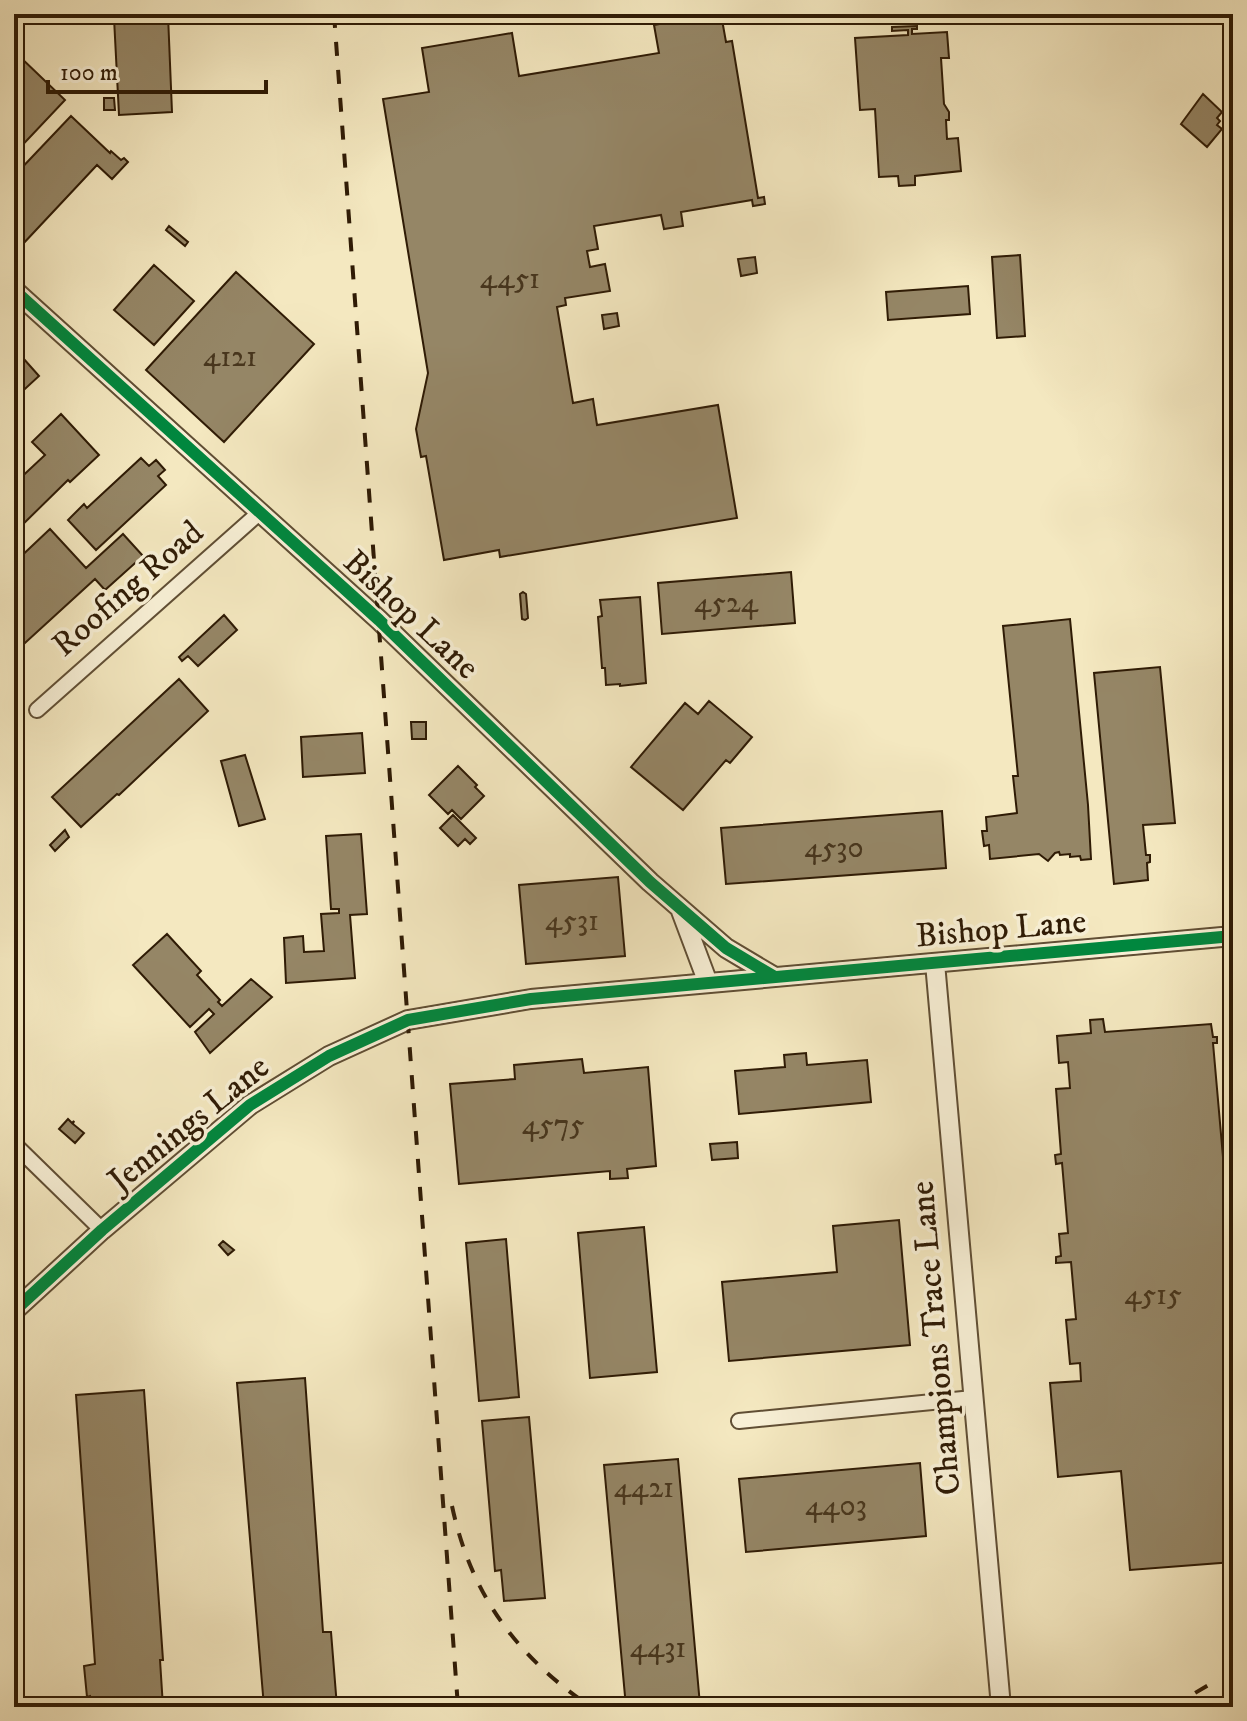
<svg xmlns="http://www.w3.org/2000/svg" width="1247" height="1721" viewBox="0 0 1247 1721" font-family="'IM FELL DW Pica',serif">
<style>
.building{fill:#958666;stroke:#2f1b05;stroke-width:2}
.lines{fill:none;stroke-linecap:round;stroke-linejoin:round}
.minor-casing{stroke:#604e34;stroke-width:18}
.tertiary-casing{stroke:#604e34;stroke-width:22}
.minor{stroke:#f8f0d6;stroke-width:14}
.tertiary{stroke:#f8f0d6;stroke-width:18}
.rail{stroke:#2f1b05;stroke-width:4;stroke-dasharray:14 14;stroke-linecap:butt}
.cycleway-casing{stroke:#f8f0d6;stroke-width:17}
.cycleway{stroke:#00873e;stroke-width:12}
.labels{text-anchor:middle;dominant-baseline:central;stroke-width:7;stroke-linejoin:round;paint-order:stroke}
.number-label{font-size:30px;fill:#48361d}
.street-label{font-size:34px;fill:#2f1b05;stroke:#f8f0d6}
</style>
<rect width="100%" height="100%" fill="#f4e8c0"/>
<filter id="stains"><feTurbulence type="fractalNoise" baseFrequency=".0025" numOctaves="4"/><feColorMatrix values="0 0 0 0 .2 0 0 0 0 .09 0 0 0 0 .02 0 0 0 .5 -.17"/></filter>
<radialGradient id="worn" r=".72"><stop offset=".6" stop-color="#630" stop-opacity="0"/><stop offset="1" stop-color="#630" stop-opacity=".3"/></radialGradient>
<path class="building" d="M686,14V19L721,14L726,42L732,41L758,198L764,197L765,204L753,206L752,200L681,212L683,226L664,229L661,215L594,226L598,249L587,251L590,267L605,264L610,291L565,298L566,305L557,307L573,403L593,399L597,425L718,405L737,518L500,557L499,550L444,560L426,456L421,457L416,429L428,373L383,99L429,92L422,48L512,33L519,76L659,53L654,25L671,22L670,17Z
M168,15L172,112L119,115L114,18Z
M917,26V29H912V34L947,32L949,58H941L944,104L949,112V120H946L947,139L958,138L961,171L915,176V185L899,186L898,176L879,177L875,109L860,110L855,38L908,35V30L892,31V27Z
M17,54L65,100L14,154V57Z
M1203,94L1222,112L1217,118L1220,121L1217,125L1222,129L1207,147L1181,124Z
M104,98H114L115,110H104Z
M71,116L110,153L111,151L121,160L124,158L128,162L112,179L97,165L21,246L14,240V176Z
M169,226L188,242L185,246L166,230Z
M1020,255L1025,336L997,338L992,257Z
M755,257L757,273L741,276L738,259Z
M154,265L194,301L154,345L114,310Z
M236,272L314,344L224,442L146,370Z
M968,286L970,314L888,320L886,292Z
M617,313L619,326L604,329L602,315Z
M15,349L39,376L14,399V350Z
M61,414L99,455L70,482L68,480L14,533V484L45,455L32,442Z
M141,458L149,466L156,460L165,470L158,476L166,485L96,550L68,520L84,504L87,508Z
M50,529L86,568L123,534L143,556L105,590L95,579L14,653V563Z
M791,572L795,623L662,634L658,583Z
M523,592L526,594L528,618L525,620L522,619L520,594Z
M640,597L646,683L620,686V684L606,685L605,668H602L598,617L602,616L600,600Z
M224,615L237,630L198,666L188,656L182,661L179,657Z
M1070,619L1088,805L1091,859L1081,860L1080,856L1070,857V854L1060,855L1059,852L1055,853L1048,861L1039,854L990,859L989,845L984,846L982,831H987L986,817L1017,813L1013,776H1018L1003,626Z
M1160,667L1175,823L1143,825L1146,855H1150V862L1147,863L1148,880L1114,884L1094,673Z
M179,679L208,711L119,795L117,794L81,827L52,797Z
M709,701L752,737L730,763L726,760L683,810L631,767L685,703L698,714Z
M411,722H426V739H412Z
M362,733L365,773L303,777L301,737Z
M245,755L265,819L239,826L221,761Z
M458,766L477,785L475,787L484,796L461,819L452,810L448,814L429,795Z
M942,811L946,868L726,884L721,828Z
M453,815L476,838L470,844L465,839L458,846L440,828Z
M65,830L69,837L55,851L50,845Z
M361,834L367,914L350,915L355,978L286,983L284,938L303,936L304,952L324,951L321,914L339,913V909H331L326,836Z
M618,877L625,956L526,964L519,885Z
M167,934L201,971L197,975L220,1000L218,1002L222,1006L251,979L272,997L210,1053L195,1032L214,1014L209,1009L190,1027L133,965Z
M1103,1019L1105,1032L1211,1024L1213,1037H1217V1043H1213L1233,1271V1562L1130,1570L1121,1471L1058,1477L1050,1383L1081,1381L1080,1363L1070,1364L1066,1320L1076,1319L1071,1262L1056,1263V1257L1061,1256L1059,1234L1068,1233L1062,1163L1056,1164L1055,1155L1061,1154L1056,1089L1070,1088L1068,1062L1059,1063L1057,1036L1091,1033L1090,1020Z
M806,1053L807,1065L867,1060L871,1102L739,1114L735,1071L785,1067L784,1055Z
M582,1059L584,1073L648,1067L656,1166L627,1169L628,1178L610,1179V1171L459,1184L450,1084L515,1079L514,1065Z
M68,1119L72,1123L74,1121L73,1124L84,1133L75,1143L59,1129Z
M737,1142L738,1158L712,1160L710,1144Z
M899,1220L910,1345L729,1361L722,1282L837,1272L833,1226Z
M644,1227L657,1372L590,1378L578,1233Z
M506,1239L519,1397L479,1401L466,1243Z
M223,1241L234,1250L228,1255L219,1245Z
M305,1378L323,1632H331L337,1707H264L237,1383Z
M144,1390L163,1660H160L163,1707H91L90,1696L87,1697L84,1666L95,1664L76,1395Z
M529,1417L545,1598L504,1601L501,1570L495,1571L482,1421Z
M678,1459L700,1705L626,1707L604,1465Z
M920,1463L926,1536L746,1552L739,1479Z"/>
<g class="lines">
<defs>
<path id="minor" d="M37,710L259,513
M14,1144L102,1230
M739,1421L973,1398"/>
<path id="tertiary" d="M14,290L379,620L650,882L726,948L773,976
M681,911L708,983
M935,963L1001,1707
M14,1311L102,1230L250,1105L329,1056L408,1020L531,999L1233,936"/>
</defs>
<use href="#minor" class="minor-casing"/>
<use href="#tertiary" class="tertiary-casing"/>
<use href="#minor" class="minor"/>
<use href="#tertiary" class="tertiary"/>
<path class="rail" d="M334,14L458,1707
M452,1506C471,1595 517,1657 591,1707
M1171,1707L1219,1679"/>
<defs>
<path id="cycleway" d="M14,290L379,620L650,882L726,948L773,976
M14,1311L102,1230L250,1105L329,1056L408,1020L531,999L1233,936"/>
</defs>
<use href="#cycleway" class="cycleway-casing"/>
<use href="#cycleway" class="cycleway"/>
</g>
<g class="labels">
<g class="number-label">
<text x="510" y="279">4451</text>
<text x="230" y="357">4121</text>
<text x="726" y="603">4524</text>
<text x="834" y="848">4530</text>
<text x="572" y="921">4531</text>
<text x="553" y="1125">4575</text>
<text x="1153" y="1295">4515</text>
<text x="644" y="1488">4421</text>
<text x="836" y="1506">4403</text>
<text x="658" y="1648">4431</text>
</g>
<g class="street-label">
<text transform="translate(128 589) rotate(-41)">Roofing Road</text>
<text transform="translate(411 615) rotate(43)">Bishop Lane</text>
<text transform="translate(1001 929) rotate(-5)">Bishop Lane</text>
<text transform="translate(189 1124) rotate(-39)">Jennings Lane</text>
<text transform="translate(936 1338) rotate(-95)">Champions Trace Lane</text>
</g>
</g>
<rect width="1247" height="1721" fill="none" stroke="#f4e8c0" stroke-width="48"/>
<rect x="16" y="16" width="1215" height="1689" fill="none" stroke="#2f1b05" stroke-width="4"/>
<rect x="24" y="24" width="1199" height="1673" fill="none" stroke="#2f1b05" stroke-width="2"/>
<path d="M48 80v12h218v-12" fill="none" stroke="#2f1b05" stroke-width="4"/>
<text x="60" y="80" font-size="24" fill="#2f1b05" stroke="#f8f0d6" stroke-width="6" paint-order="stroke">100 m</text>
<rect width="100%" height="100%" filter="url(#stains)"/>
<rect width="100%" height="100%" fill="url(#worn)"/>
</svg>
